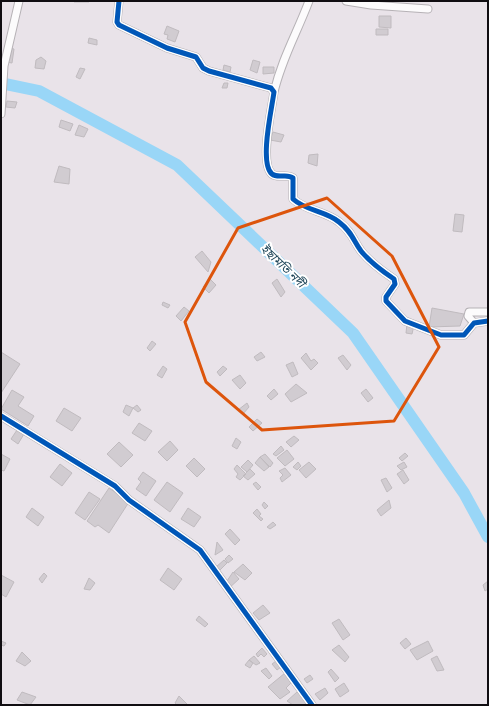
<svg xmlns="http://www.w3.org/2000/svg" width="489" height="706" viewBox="0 0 489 706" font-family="Rubik,'Noto Sans Bengali',sans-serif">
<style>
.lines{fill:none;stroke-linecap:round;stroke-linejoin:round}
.river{stroke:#99d6f7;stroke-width:12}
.building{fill:#d1ccd1;stroke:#c0bbbf}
.minor-casing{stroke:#b6b2b6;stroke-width:9}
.minor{stroke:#fcfbfc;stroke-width:7}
.cycleway-casing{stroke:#fff;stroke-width:8}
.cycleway{stroke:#0057b8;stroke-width:5}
.marked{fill:none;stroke:#dd550c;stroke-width:3;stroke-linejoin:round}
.labels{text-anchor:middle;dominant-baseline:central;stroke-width:4;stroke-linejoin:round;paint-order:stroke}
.water-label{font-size:12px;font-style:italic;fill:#20475a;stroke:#fff}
</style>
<rect width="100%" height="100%" fill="#e9e3e9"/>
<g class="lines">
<path class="river" d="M1,83L39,91L177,165L353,333L464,493L488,537"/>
</g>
<path class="building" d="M75,1H89V2H74Z
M379,16H391V28L379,27Z
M167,26L179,31L175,42L167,39L168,35L164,34Z
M376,29H388V35H376Z
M89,38L97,40V45L88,43Z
M9,48L14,49L12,63L6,62Z
M41,57L46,61L44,69L35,68L36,60Z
M253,60L260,62L257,73L250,70Z
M224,65L231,67L230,72L223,70Z
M263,67H274V73L263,74Z
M80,68L85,69L80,79L76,77Z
M224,83H228L227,88H222Z
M7,101L17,102L15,108L6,107Z
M61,120L73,124L70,131L59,127Z
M79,125L88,129L84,137L75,135Z
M273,132L284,135L281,142L270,140Z
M318,154L317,166L308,163L309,155Z
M59,166L70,169L69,184L54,182Z
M455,214L464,215L462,232L453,231Z
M202,251L211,262L208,272L195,257Z
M210,279L216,285L209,293L203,287Z
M277,279L285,292L281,297L272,283Z
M163,302L170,305L168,308L162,305Z
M184,307L189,311L181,321L176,316Z
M432,308L464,314L460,326L429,327Z
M407,324L414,325L412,334L406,333Z
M152,341L156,344L150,351L147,348Z
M1,352L20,364L1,393Z
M261,352L265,357L257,361L254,357Z
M306,353L311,361L314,359L318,363L311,370L301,358Z
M343,355L351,365L347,370L338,358Z
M293,362L298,374L292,377L286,365Z
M163,366L167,369L162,378L157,375Z
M223,366L227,369L220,376L217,372Z
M240,375L246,383L240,389L232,380Z
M296,384L307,393L291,402L285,394Z
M274,389L278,394L271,400L267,396Z
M366,389L373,398L368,402L361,393Z
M12,390L24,397L18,406L34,416L28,426L1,409Z
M247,403L249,407L243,414L238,410Z
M126,405L133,408L129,416L123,412Z
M137,405L141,410L138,412L133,408Z
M64,408L81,418L72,431L56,421Z
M257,419L262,423L253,431L249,427Z
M139,423L152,431L145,441L132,433Z
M17,430L24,434L18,444L11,439Z
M294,436L299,440L291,447L286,442Z
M236,438L241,442L237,449L232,446Z
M170,441L178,450L167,461L158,452Z
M119,442L133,455L121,467L107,454Z
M281,446L284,450L276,456L273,454Z
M287,450L294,459L285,466L277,458Z
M405,453L408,456L402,461L399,458Z
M1,454L10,459L4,471L1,470Z
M265,454L273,463L270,467L260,457Z
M260,457L269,467L264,471L255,463Z
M194,458L205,469L197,477L186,466Z
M248,460L253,465L247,472L241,467Z
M298,462L301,466L297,470L293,467Z
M309,462L316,469L306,478L299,470Z
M404,462L407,467L401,470L397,466Z
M60,464L72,473L62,486L50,477Z
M237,465L246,474L240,480L236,477L238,474L234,469Z
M285,468L291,475L282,482L280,478L283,475L279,471Z
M250,469L255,474L248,480L243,476Z
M403,470L409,480L404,484L397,474Z
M143,472L156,481L146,496L136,489L141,482L138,479Z
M386,478L392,488L387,492L381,480Z
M167,482L183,493L170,512L154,500Z
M256,482L261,487L258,490L253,484Z
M109,488L129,502L109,533L98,525L95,527L87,521Z
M89,492L100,499L85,520L75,513Z
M389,500L391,508L381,516L377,510Z
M264,502L268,506L265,509L262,505Z
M32,508L44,517L38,526L26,517Z
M188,508L201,517L194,527L181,519Z
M257,509L261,514L259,516L263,519L261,521L253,513Z
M273,522L276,525L270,529L267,527Z
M230,529L240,540L235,545L225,534Z
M217,542L223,550L215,555Z
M229,555L233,559L228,563L225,559Z
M224,560L227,563L219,571L216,567Z
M243,564L252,573L245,580L234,572Z
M168,568L182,579L174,590L160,580Z
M233,572L239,579L228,589L225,584Z
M44,573L47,576L42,583L39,579Z
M1,575L14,582L6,597L1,594Z
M89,578L95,583L90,590L84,589Z
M488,581V589L485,591L483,585Z
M263,605L270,613L259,620L253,613Z
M199,616L208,624L205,627L196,620Z
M339,619L350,635L343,640L332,623Z
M406,638L411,644L405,649L400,643Z
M1,641L6,643L4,646L1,645Z
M428,641L433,651L417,660L410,650Z
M339,645L349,657L345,662L332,650Z
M262,648L267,654L264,657L261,654L258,657L256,654Z
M22,652L31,661L25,666L16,661Z
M254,656L260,663L256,665L249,660Z
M437,656L444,670L437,671L431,659Z
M249,660L253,663L250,668L245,665Z
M276,661L281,667L277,670L272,664Z
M266,668L272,676L269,679L261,671Z
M331,669L339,678L335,682L328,672Z
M285,673L291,683L286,688L290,692L280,699L268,687Z
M310,675L313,679L307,683L304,679Z
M344,683L349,691L340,697L335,689Z
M325,688L328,693L320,700L315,694Z
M22,692L36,697L30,705L17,700Z
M297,692L307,702L304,705H293L287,701Z
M179,696L188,705H177L175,703Z"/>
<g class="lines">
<defs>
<path id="minor" d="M119,1L117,22L119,25L167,48L196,57L203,68L209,71L271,88L274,92C272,108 259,163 272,174C278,179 287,173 293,178V199C306,211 326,211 339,222C352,232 353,240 361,251C370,262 382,271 394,279L395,284L386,297V301L405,321L441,335H464L474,323
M346,1L371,5L428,9
M274,92C282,58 297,33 309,1
M1,114L4,66L19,1
M474,323L468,316L469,312H488
M474,323L488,321
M1,416L115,486L129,500L200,550L312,705"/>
</defs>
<use href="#minor" class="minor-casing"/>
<use href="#minor" class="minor"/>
<defs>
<path id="cycleway" d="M119,1L117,22L119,25L167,48L196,57L203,68L209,71L271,88L274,92C272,108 259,163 272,174C278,179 287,173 293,178V199C306,211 326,211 339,222C352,232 353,240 361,251C370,262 382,271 394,279L395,284L386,297V301L405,321L441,335H464L474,323L488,321
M1,416L115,486L129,500L200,550L312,705"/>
</defs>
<use href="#cycleway" class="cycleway-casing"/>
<use href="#cycleway" class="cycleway"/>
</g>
<path class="marked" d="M327,198L392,256L439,347L394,421L262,430L206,382L185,322L238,228Z"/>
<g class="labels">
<g class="water-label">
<text transform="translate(283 266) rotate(44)">ইছামতি নদী</text>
</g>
</g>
<rect width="489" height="706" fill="none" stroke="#100d11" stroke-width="4"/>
</svg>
